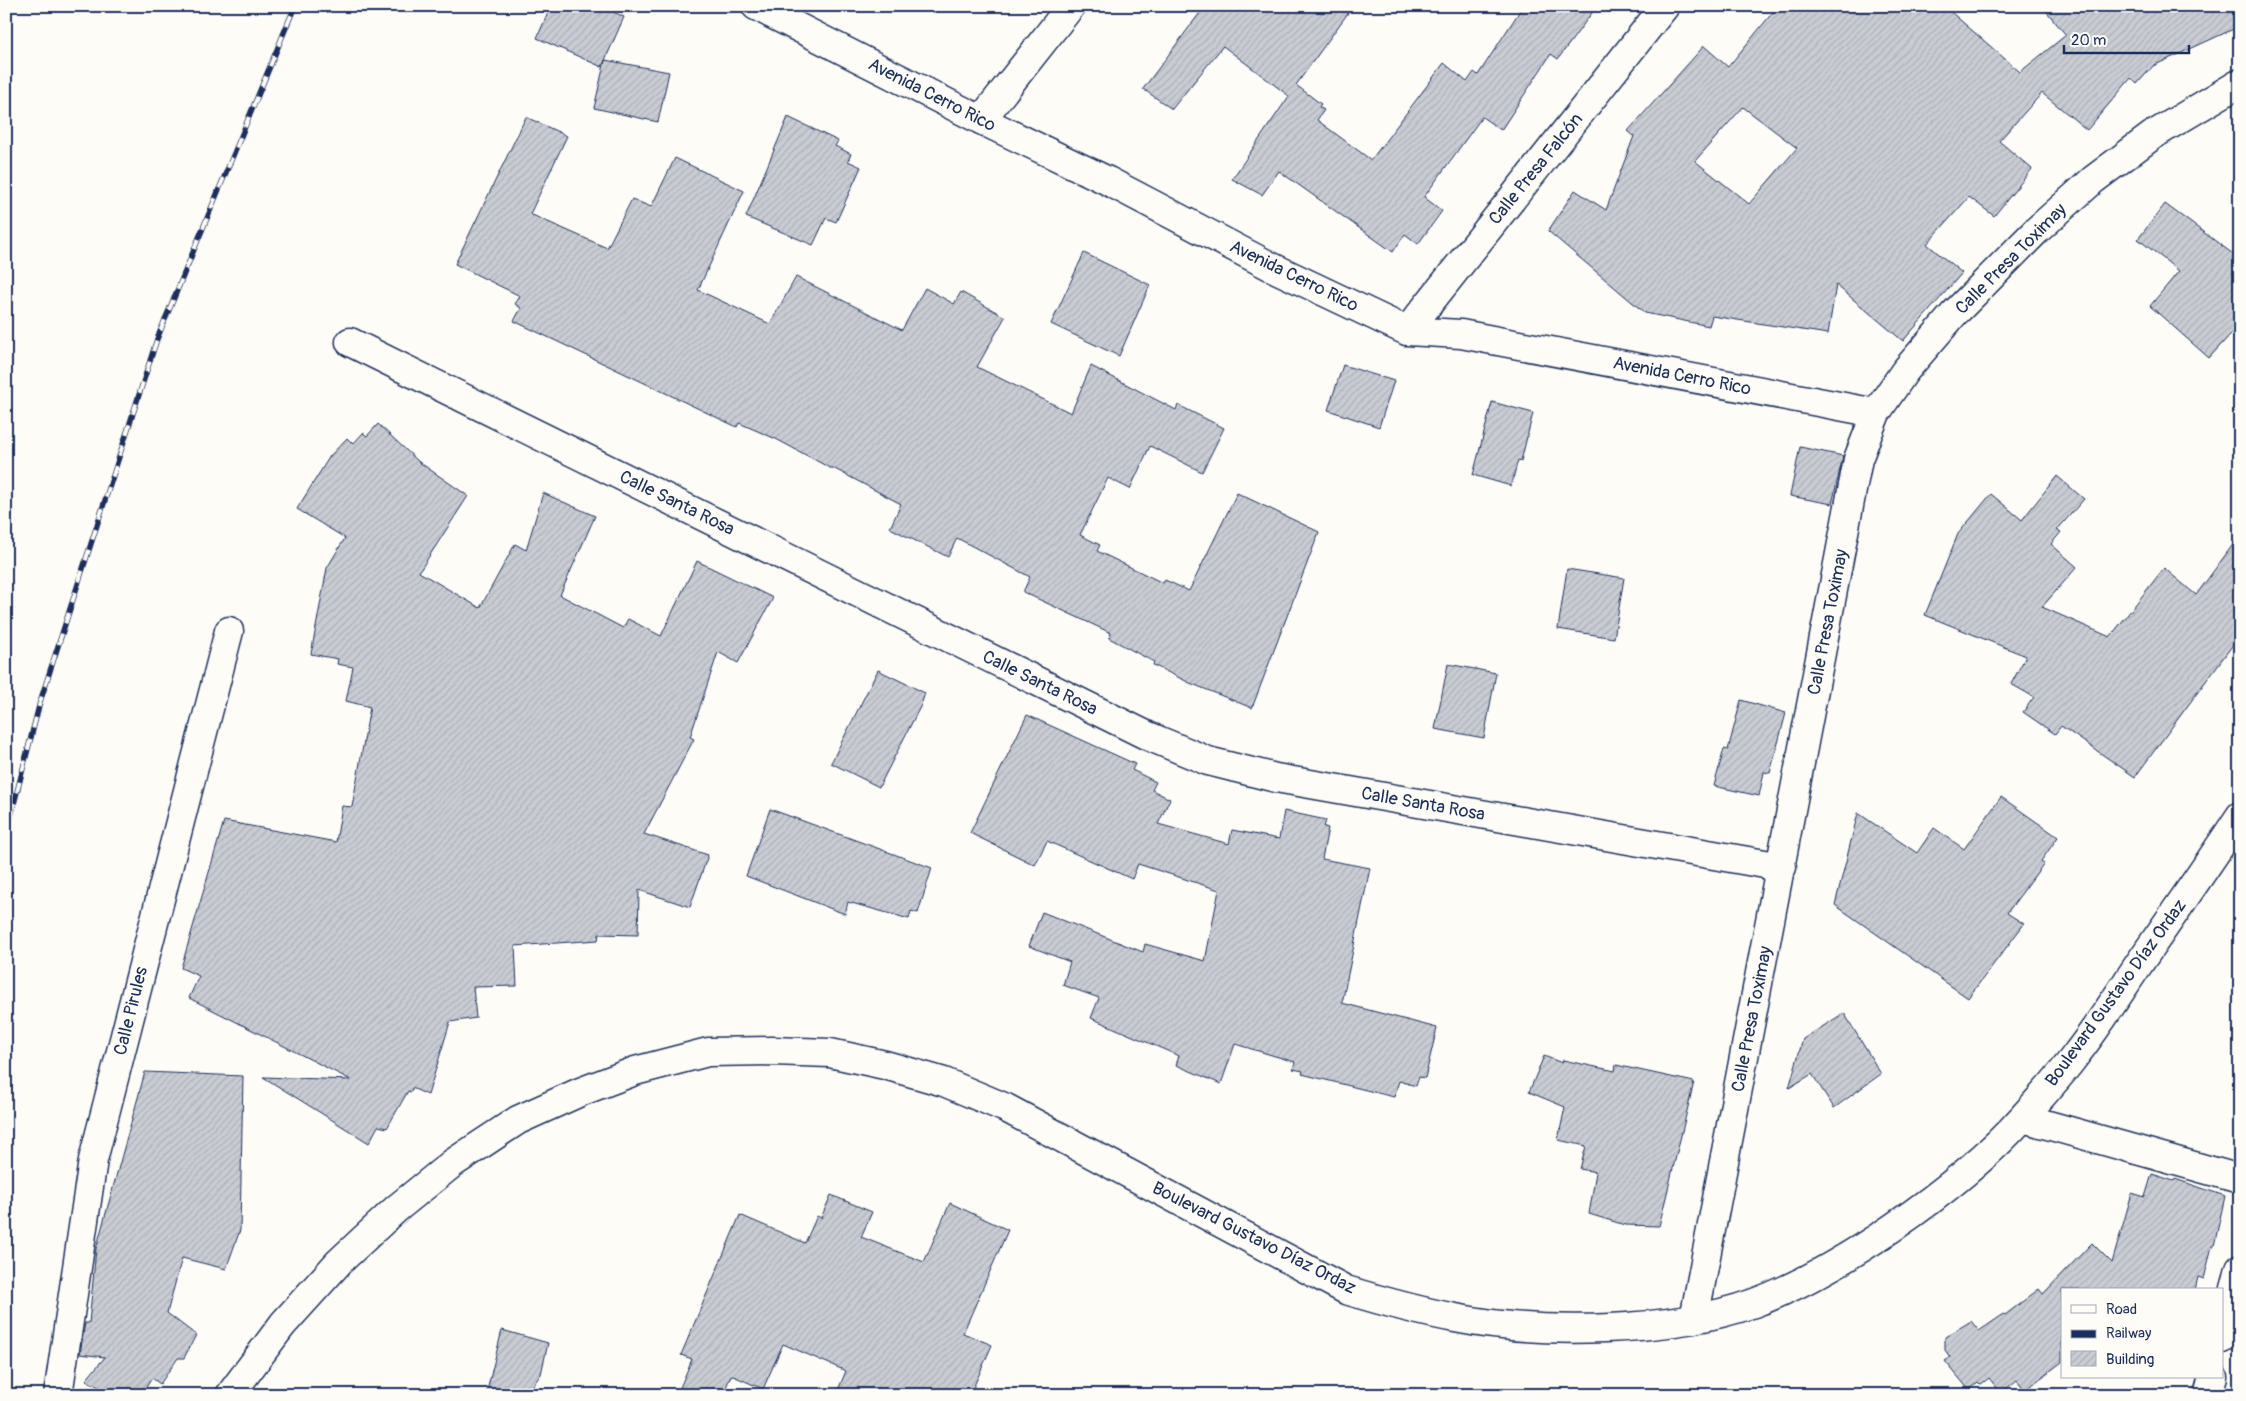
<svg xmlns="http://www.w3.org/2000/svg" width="2246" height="1401" viewBox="0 0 2246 1401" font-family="Pangolin,sans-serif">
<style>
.building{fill:url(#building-hatch);stroke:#1b2f5e;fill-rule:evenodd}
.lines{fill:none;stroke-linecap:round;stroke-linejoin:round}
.minor-casing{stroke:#1b2f5e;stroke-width:31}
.major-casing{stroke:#1b2f5e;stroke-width:31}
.minor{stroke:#fdfcf7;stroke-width:28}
.major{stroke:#fdfcf7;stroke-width:28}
.rail-casing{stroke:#1b2f5e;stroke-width:5.5}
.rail{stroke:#fdfcf7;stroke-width:4;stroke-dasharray:11;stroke-linecap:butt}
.labels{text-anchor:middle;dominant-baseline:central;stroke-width:4;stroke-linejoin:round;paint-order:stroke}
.street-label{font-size:18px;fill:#1b2f5e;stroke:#fdfcf7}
</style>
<defs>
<pattern id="building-hatch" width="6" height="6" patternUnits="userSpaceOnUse" patternTransform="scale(1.25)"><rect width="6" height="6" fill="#c9ccd3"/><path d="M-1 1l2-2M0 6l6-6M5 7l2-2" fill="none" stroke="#acb0b8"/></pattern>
</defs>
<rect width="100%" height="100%" fill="#fdfcf7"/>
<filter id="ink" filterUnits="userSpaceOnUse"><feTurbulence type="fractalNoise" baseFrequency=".02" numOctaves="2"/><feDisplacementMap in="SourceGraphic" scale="10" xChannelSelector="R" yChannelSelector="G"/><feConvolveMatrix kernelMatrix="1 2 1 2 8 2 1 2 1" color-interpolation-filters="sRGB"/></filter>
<g filter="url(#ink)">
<path class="building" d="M551,6H601L624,17L602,67L537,38Z
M1205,6H1353L1296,85L1321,104L1319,107L1324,110L1317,120L1371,160L1444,63L1467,82L1474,72L1478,75L1523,6H1597L1558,59L1551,54L1501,130L1482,117L1424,197L1442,211L1418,244L1405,234L1393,252L1279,171L1262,195L1232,179L1289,96L1223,46L1172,109L1143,89Z
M1778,6H1944L2020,72L2066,35L2042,6H2240V26L2153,66L2137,84L2131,78L2087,130L2042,93L1999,141L2032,169L1994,216L1969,197L1927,244L1962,273L1903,341L1836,285L1828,334L1712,316L1709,326L1645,313L1548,231L1575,190L1606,210L1634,136L1628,131L1704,46L1728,67ZM1743,107L1797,148L1749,204L1695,161Z
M605,60L669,72L658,122L594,108Z
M526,117L567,136L530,214L607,248L632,199L651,207L675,158L744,191L698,290L770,324L796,277L902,330L925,288L954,304L961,292L1005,317L977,367L1071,413L1091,366L1176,410L1178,405L1224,428L1202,472L1150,446L1130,489L1108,478L1080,535L1100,545L1097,551L1163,583L1165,580L1189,591L1237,493L1319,532L1252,708L1190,683L1153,665L1154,662L1109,638L1111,633L1023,592L1030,577L957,538L948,557L890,528L901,504L833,468H830L776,439L739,423L737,427L514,321L521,308L515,304L520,296L455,264Z
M788,117L838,141L835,146L851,154L848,161L861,167L836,222L826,218L813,245L746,217Z
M2165,204L2240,259V324L2209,358L2150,306L2179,271L2138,239Z
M1084,253L1150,285L1119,356L1051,324Z
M1343,365L1394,381L1379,427L1328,410Z
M1492,402L1533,413L1521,461L1518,460L1511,486L1473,475Z
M378,424L419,462L468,496L419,572L480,608L515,544L526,550L543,493L595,516L560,595L623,628L628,619L661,636L697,561L773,598L738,663L718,652L690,737L694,739L644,834L708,855L690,907L639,890L638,935L599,934L598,940L515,946L517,986L473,987L476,1018L450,1022L428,1095L412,1088L411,1092L408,1091L387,1128L378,1126L369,1143L263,1077L351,1080L189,998L199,976L181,968L224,821L336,842L342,806L352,807L370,707L346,701L353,667L337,664L338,659L311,654L327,568L345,538L297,509L330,456L347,438L353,444L363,433L367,436Z
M1800,447L1843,456L1832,504L1790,496Z
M2057,476L2084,499L2057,530L2061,532L2051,544L2077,567L2042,607L2110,637L2164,568L2196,595L2240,535V635L2135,777L2061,726L2055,734L2023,712L2034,697L2011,684L2026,656L1925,615L1958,534L1991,494L2022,520Z
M1567,569L1624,578L1614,638L1558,629Z
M1448,664L1496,673L1484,738L1435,729Z
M878,670L925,693L921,705L879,787L831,763Z
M1741,700L1786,713L1770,773L1764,772L1759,796L1714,786L1724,749L1728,750Z
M1027,715L1135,764L1132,770L1156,782L1152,790L1170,799L1158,824L1229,844L1232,830L1279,839L1284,811L1326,820L1324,827L1328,828L1322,859L1370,868L1342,1003L1437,1028L1425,1078L1419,1077L1416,1086L1399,1081L1394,1097L1302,1074L1303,1071L1293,1069L1295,1062L1235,1044L1221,1084L1176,1065L1179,1056L1091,1018L1099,998L1063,985L1070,962L1029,946L1042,912L1143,952L1145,944L1205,961L1219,890L1138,864L1132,879L1047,841L1035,865L970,833Z
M2001,797L2058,837L2041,861L2044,863L2007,913L2024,924L1968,998L1835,905L1858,813L1917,853L1934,828L1964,849Z
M770,809L932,868L918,913L911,911L909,919L848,902L845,914L746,876Z
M1844,1013L1881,1074L1834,1108L1812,1074L1789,1088L1803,1039Z
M1544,1056L1562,1063L1563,1060L1615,1071L1616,1065L1694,1082L1659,1226L1625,1225L1589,1214L1596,1172L1580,1169L1586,1146L1558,1140L1565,1107L1529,1092Z
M145,1072L243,1076L240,1230L226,1269L182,1258L167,1313L196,1335L184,1358H178L160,1384L152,1378L141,1395H113L86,1380L105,1357L80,1354L85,1323H89L96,1249Z
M2152,1174L2174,1181L2175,1179L2225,1196L2214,1246H2212L2204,1279L2198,1277L2195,1290H2062V1362L2025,1390L2017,1380L2001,1393L1989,1378L1980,1385L1978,1383L1969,1390L1945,1361L1950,1357L1945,1350V1337L1971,1321L1979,1331L2004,1314L2005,1315L2039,1289L2043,1294L2092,1243L2112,1263L2132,1193L2145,1197Z
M831,1195L872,1212L861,1237L924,1262L950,1203L1008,1230L963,1333L992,1345L970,1395H836L846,1371L783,1344L763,1389L731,1375L723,1395H677L692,1359L681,1355L740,1215L805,1243L817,1216L821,1218Z
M502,1330L548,1343L541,1374L526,1395H486Z"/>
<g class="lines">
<defs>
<path id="minor" d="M756,6L981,120L1108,181L1272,267L1407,331L1461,334L1876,413
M981,120L1071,6
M1407,331L1665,6
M350,342L1148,736L1208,761L1276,778L1782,867
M2023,1118L2240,1179
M1694,1319L1858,459L1876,413L1905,371L1953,315L2036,231L2093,180L2153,135L2240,83
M2222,1339L2240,1269
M58,1395L93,1160L229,631
M2208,1395L2213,1377"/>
<path id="major" d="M230,1395L283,1324L339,1262L396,1209L453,1163L518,1120L580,1092L635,1071L708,1052L772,1051L830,1053L885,1065L944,1082L1006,1108L1346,1290C1382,1301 1418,1311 1455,1318C1541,1335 1671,1333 1754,1303C1803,1285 1849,1257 1892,1228C1940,1195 1985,1160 2024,1116C2042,1096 2062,1074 2078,1052C2102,1021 2123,987 2145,955C2177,909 2209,863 2240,816"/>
</defs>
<use href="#minor" class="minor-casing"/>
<use href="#major" class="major-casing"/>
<use href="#minor" class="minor"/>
<use href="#major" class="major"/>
<defs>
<path id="rail" d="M6,835L40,702L157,339L295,6"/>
</defs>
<use href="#rail" class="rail-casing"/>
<use href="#rail" class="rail"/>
</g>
</g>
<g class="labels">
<g class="street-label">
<text transform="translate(932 95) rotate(27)">Avenida Cerro Rico</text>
<text transform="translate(1536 169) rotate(-51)">Calle Presa Falcón</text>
<text transform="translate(2011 259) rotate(-45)">Calle Presa Toximay</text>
<text transform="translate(1294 276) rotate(26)">Avenida Cerro Rico</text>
<text transform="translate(1682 376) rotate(11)">Avenida Cerro Rico</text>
<text transform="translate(677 503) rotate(26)">Calle Santa Rosa</text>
<text transform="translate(1828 622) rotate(-79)">Calle Presa Toximay</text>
<text transform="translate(1040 683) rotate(26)">Calle Santa Rosa</text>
<text transform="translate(1423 804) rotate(10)">Calle Santa Rosa</text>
<text transform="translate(2116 993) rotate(-54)">Boulevard Gustavo Díaz Ordaz</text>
<text transform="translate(131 1011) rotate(-76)">Calle Pirules</text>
<text transform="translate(1752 1019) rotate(-79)">Calle Presa Toximay</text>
<text transform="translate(1254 1238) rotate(27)">Boulevard Gustavo Díaz Ordaz</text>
</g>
</g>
<rect width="2246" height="1401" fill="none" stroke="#fdfcf7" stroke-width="25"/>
<rect x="12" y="12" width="2221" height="1376" fill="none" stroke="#1b2f5e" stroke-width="2" filter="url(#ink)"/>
<rect x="2061" y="1288" width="162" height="90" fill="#fdfcf7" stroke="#a3aaba"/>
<rect x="2071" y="1305" width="25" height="8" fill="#fdfcf7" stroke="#a3aaba"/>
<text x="2106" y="1314" font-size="15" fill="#1b2f5e">Road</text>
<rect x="2071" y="1330" width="25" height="8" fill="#1b2f5e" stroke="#a3aaba"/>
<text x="2106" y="1338" font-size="15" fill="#1b2f5e">Railway</text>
<rect x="2071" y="1351" width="25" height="15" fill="url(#building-hatch)" stroke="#a3aaba"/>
<text x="2106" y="1364" font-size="15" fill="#1b2f5e">Building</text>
<path d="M2064 45v8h125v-8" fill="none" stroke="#1b2f5e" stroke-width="2.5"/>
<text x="2071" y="45" font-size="15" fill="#1b2f5e" stroke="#fdfcf7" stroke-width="4" paint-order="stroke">20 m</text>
</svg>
